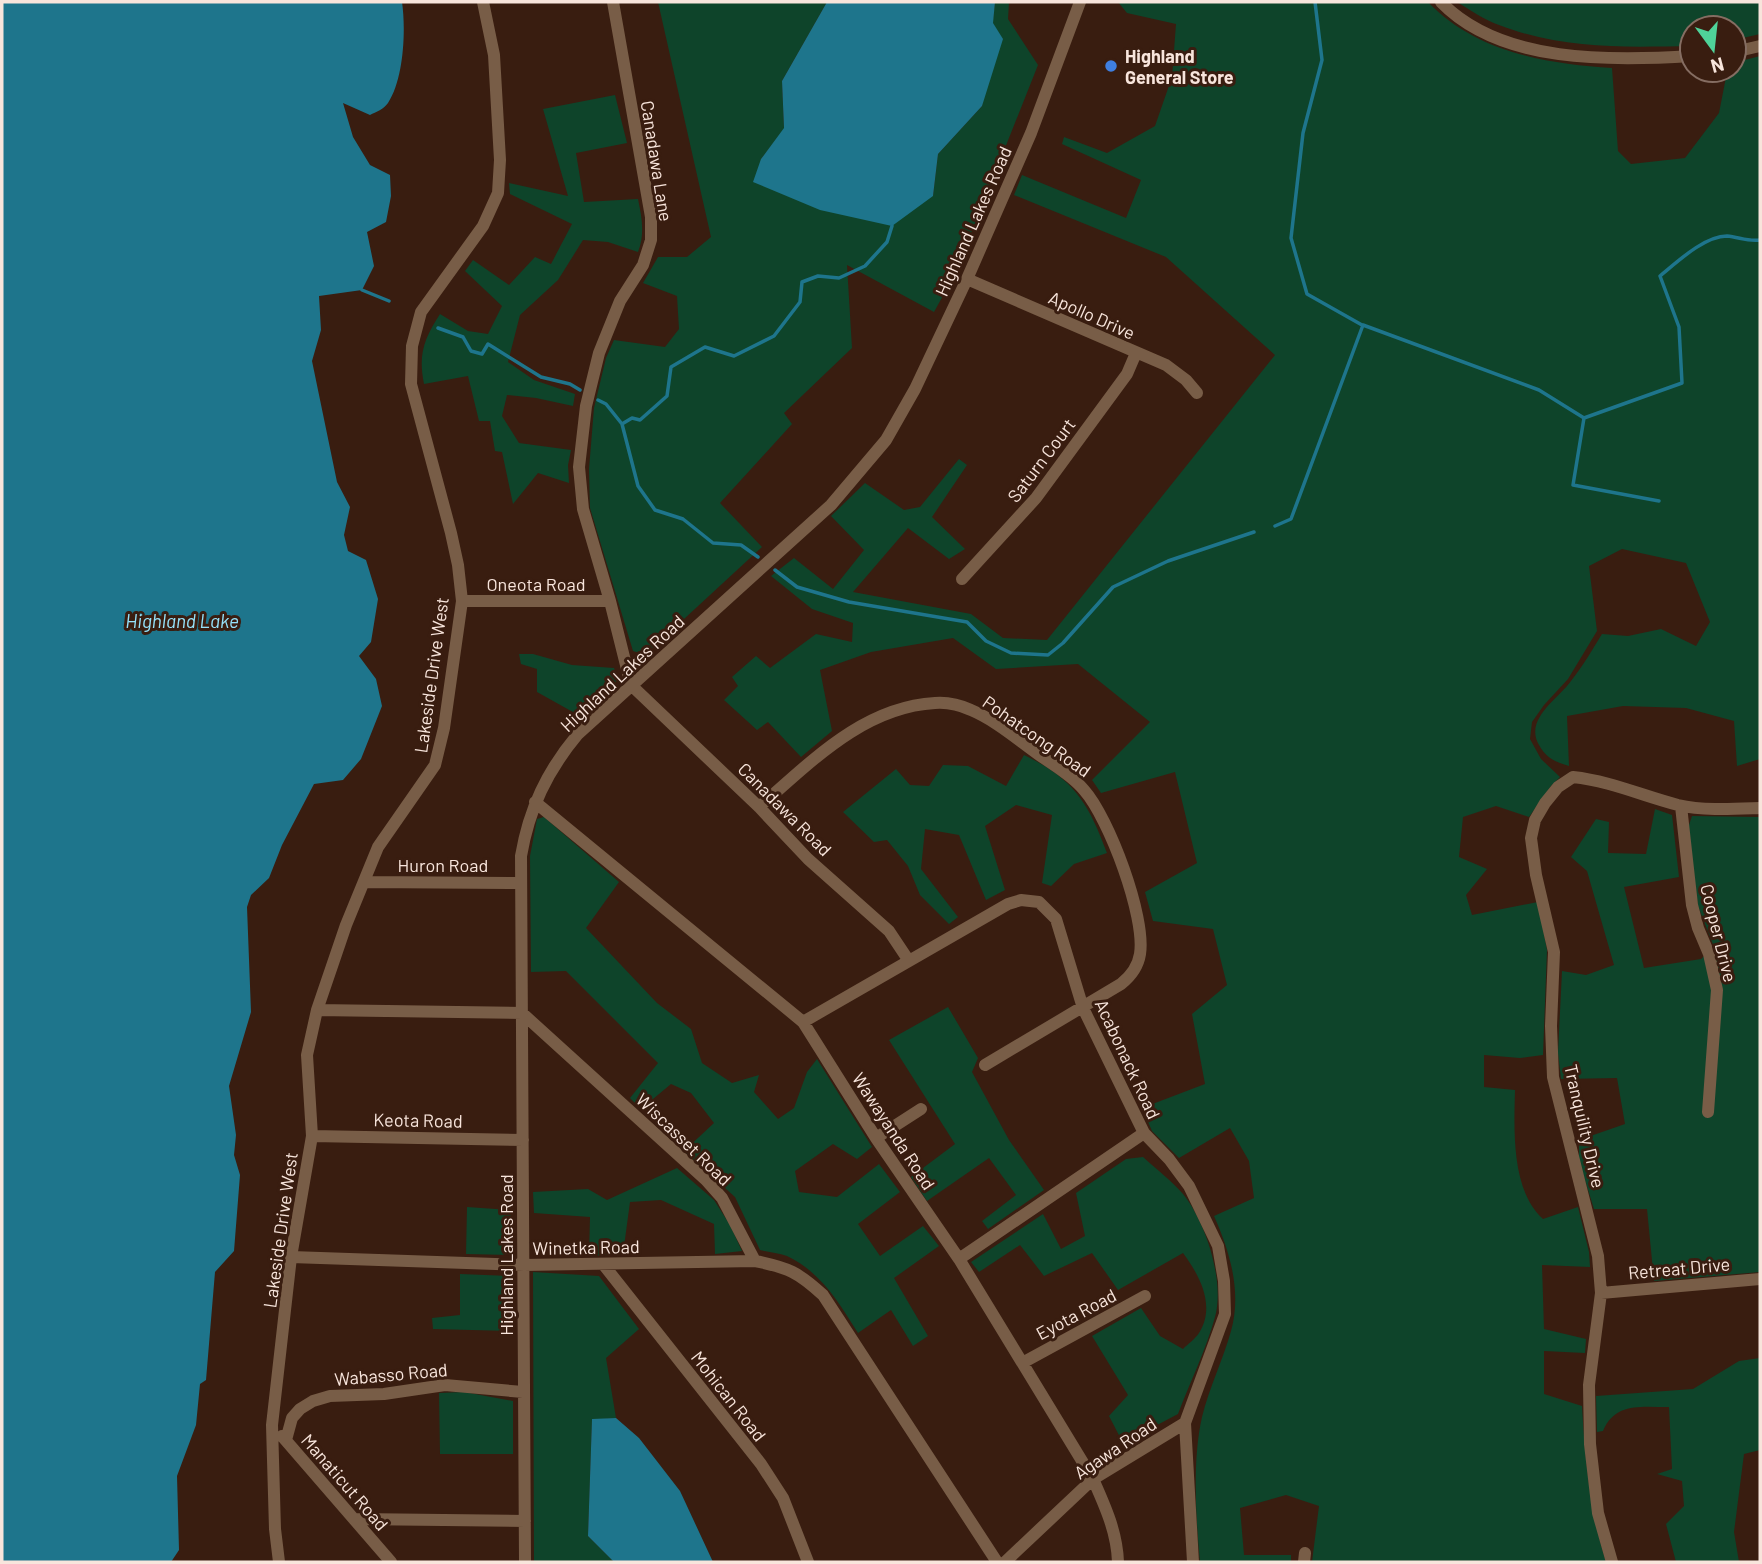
<svg xmlns="http://www.w3.org/2000/svg" width="1762" height="1564" viewBox="0 0 1762 1564" font-family="Barlow,sans-serif">
<style>
.green{fill:#0e442a}
.water{fill:#1e758c}
.lines{fill:none;stroke-linecap:round;stroke-linejoin:round}
.stream{stroke:#1e758c;stroke-width:3.5}
.minor{stroke:#785d47;stroke-width:12}
.shop-dot{fill:#3f7fe0;stroke:#391d10;stroke-width:2.5}
.labels{text-anchor:middle;dominant-baseline:central;stroke-width:6;stroke-linejoin:round;paint-order:stroke}
.poi-label{font-size:18px;font-weight:bold;fill:#f8e5dc;stroke:#391d10;text-anchor:start}
.street-label{font-size:18px;fill:#f8e5dc;stroke:#391d10}
.water-label{font-size:19px;font-style:italic;fill:#95e2fa;stroke:#391d10}
</style>
<rect width="100%" height="100%" fill="#391d10"/>
<path class="green" d="M658,2H827L782,81L784,129L761,159L933,196L938,154L982,106L995,2H1009L1008,19L1038,65L955,274L934,312L847,265L852,348L784,413L792,424L720,503L762,547L645,655L633,651L590,508L589,469L594,408L606,358L614,340L665,347L679,329L677,296L643,283L658,257H687L711,237Z
M1118,2H1428C1476,52 1546,64 1612,68L1618,151L1631,164L1685,158L1719,113L1727,72L1734,70L1737,62L1760,56V759L1737,766L1734,721L1686,708L1623,706L1567,716L1569,766C1555,762 1546,758 1539,745C1524,719 1558,699 1571,681C1583,666 1592,650 1602,634L1628,636L1661,629L1696,646L1710,622L1686,563L1622,549L1589,566L1597,631L1568,679L1544,705L1532,722L1530,739L1541,759L1560,777L1551,786L1529,817L1496,806L1463,817L1459,857L1487,869L1466,895L1472,915L1538,902L1547,950L1543,1055L1520,1058L1484,1055V1087L1515,1090C1514,1130 1511,1190 1543,1219L1578,1207L1589,1252L1590,1267L1542,1265L1544,1329L1586,1339L1585,1353L1544,1351V1394L1582,1406C1585,1460 1590,1511 1606,1562H1312L1319,1506L1286,1495L1240,1508L1244,1555H1291V1562H1200C1196,1518 1192,1461 1202,1417C1209,1388 1223,1360 1231,1331C1242,1292 1230,1252 1214,1216L1254,1198L1249,1161L1230,1128L1179,1158L1152,1131L1142,1108L1205,1084L1192,1014L1227,985L1213,929L1153,921L1145,892L1197,863L1175,772L1101,793L1092,780L1150,722L1078,664L996,669L953,638L871,652L820,670L832,731L801,757L768,722L757,730L724,700L738,686L732,677L756,656L770,668L816,634L852,642L853,623L812,609L771,576L794,558L833,589L864,550L831,516L865,483L904,510L920,507L959,459L967,465L932,517L965,549L949,559L908,528L853,592L971,614L1003,638L1047,640L1275,355L1166,257L1014,195L1022,175L1126,218L1141,180L1062,144L1064,137L1107,153L1155,126L1172,77L1176,24L1127,13Z
M1457,2H1760V34L1734,40V28H1692V46C1624,47 1564,50 1499,25C1485,20 1470,10 1457,2Z
M615,95L627,143L576,153L584,202L638,199C642,218 645,234 638,252L608,242L583,240L558,280L520,315L508,362L534,380L575,394L573,406L536,398L507,395L502,416L519,443L571,450L568,465L569,483L538,473L513,504L502,452L495,451L490,421H479L468,376L424,384C418,354 424,339 440,314L468,331L488,334L502,306L465,271L473,260L509,285L535,257L551,264L572,224L510,194L509,183L568,196L543,109Z
M519,654H533L572,665L614,668L618,680L580,716L537,692V669L521,664Z
M1024,755C1074,779 1088,802 1107,853L1074,864L1051,886L1042,883L1052,815L1016,805L985,826L1005,890L986,900L959,835L925,829L921,869L958,917L949,924L920,895L908,866L887,840L874,842L843,812L896,769L910,785L929,786L943,765L968,766L1006,786Z
M1655,809L1672,815L1679,877L1624,887L1644,968L1701,959L1714,947L1698,906L1688,828L1692,816L1760,817V1272L1654,1281L1647,1209H1594L1579,1161V1140L1625,1124L1617,1078L1561,1079L1558,1053L1562,971L1586,975L1614,965L1587,871L1571,857L1596,819L1609,822L1608,853L1646,854Z
M544,817L619,882L586,928L657,1003L691,1029L702,1063L732,1083L759,1075L754,1092L778,1119L794,1108L807,1072L817,1059L872,1147L857,1159L833,1144L795,1171L799,1192L837,1197L879,1164L900,1192L858,1224L880,1256L923,1226L939,1246L894,1278L928,1336L913,1346L891,1310L858,1333C839,1303 821,1272 787,1256C779,1253 769,1252 760,1250L735,1197L684,1151L714,1123L691,1093L671,1084L641,1109L630,1098L658,1063L566,971L531,972L530,856L537,819Z
M948,1007L978,1058L972,1072L1009,1140L1044,1190L988,1229L982,1221L1016,1195L989,1158L927,1201L911,1177L955,1144L889,1040Z
M1143,1157C1156,1169 1172,1181 1183,1194C1206,1222 1225,1282 1215,1317C1206,1350 1190,1382 1178,1414L1123,1443L1109,1416L1128,1395L1092,1336L1141,1308L1160,1336L1183,1349C1188,1344 1195,1339 1199,1333C1216,1306 1200,1276 1183,1253L1118,1290L1092,1253L1044,1276L1020,1245L979,1272L971,1262L1043,1214L1061,1249L1085,1236L1076,1193L1126,1159Z
M677,1168L714,1200L730,1225L742,1251L715,1254L714,1224L661,1200L630,1202L623,1254L589,1256L590,1217L534,1213L533,1192L588,1189L607,1200Z
M467,1207L511,1210L512,1255L466,1254Z
M533,1272L599,1276L639,1329L606,1358L616,1418L592,1420L588,1536L614,1562H534Z
M460,1274L512,1276L513,1331L433,1329L432,1318L460,1315Z
M1760,1358V1450L1744,1454L1734,1532L1739,1562H1676L1666,1524L1684,1506L1682,1481L1657,1474L1672,1469L1669,1407C1641,1407 1615,1402 1603,1431L1597,1432L1596,1396L1693,1389L1739,1361Z
M464,1392L513,1401V1454H440L439,1393Z"/>
<path class="water" d="M2,2H402C406,29 404,79 388,103C384,109 376,112 370,115L343,103L353,137L370,165L390,175L391,196L386,222L367,232L374,266L362,290L319,296L321,330L312,361L337,482L350,507L344,535L348,551L366,560L378,599L371,642L359,656L376,679L382,706L361,759L343,780L314,784L282,845L269,878L251,895L247,907L251,1012L229,1086L236,1135L234,1155L240,1175L234,1251L215,1272L206,1380L200,1384L196,1425L177,1476L179,1550L171,1562H2Z
M827,2H995L993,23L1003,39L982,106L938,154L933,196L892,226L820,210L753,182L761,159L784,128L782,81Z
M616,1418L639,1438L680,1491L713,1562H614L588,1536L592,1419Z"/>
<g class="lines">
<path class="stream" d="M1315,2L1322,60L1303,133L1291,238L1307,294L1362,325
M362,290L389,301
M438,328L463,337L471,351L482,354L488,344L541,377L570,384L580,390
M598,400L606,404L622,424L638,486L655,510L683,519L713,543L741,545L758,557
M1584,418L1682,383L1679,327L1660,276C1676,263 1704,236 1727,236C1739,237 1748,242 1760,240
M622,424L632,418L640,420L667,396L671,367L705,347L734,356L774,336L800,302L802,282L818,276L839,278L865,266L887,242L892,226
M1275,526L1291,519L1363,325L1539,390L1584,418L1573,485L1659,501
M775,570L797,587L849,602L967,622L986,641L1011,653L1048,655L1063,643L1113,587L1168,561L1254,532"/>
<path class="minor" d="M613,2L651,217V240L643,265L620,301L599,353L586,406L579,467L583,509L610,601L631,685L759,807L808,859L889,931L909,961
M1441,2C1501,64 1612,61 1692,56
M1734,52L1760,46
M967,279L1166,365L1186,380L1197,393
M962,579L1036,498L1127,374L1136,353
M462,601H610
M535,802L803,1022L876,1138L959,1259L1093,1479C1105,1506 1117,1532 1118,1562
M1681,806L1692,905L1698,928L1709,954L1717,990L1708,1112
M759,807C811,762 863,707 935,703C948,702 960,705 971,710C995,720 1017,739 1038,754C1053,765 1072,775 1084,790C1109,818 1146,917 1140,954C1138,967 1131,976 1121,984L985,1065
M365,882L521,883
M317,1010L522,1013L706,1180L722,1198L755,1261C789,1268 798,1272 823,1295L997,1562
M803,1022L1008,904L1021,900L1039,902L1056,919L1083,1008L1144,1133L1169,1159L1189,1186L1218,1246L1224,1281L1225,1314L1185,1423L1193,1562
M312,1136L523,1140
M876,1138L921,1109
M291,1257L524,1265L755,1261
M959,1259L1144,1133
M603,1264L761,1464L783,1498L808,1562
M1601,1293L1760,1279
M1024,1362L1145,1296
M282,1436L391,1562
M286,1440L292,1418L300,1409L313,1401L330,1396L384,1394L445,1385L523,1392
M355,1519L525,1521
M279,1562L275,1529L272,1425L291,1257L312,1136L307,1055L317,1010L346,925L378,847L435,765L444,728L462,601L458,565L451,533L411,384L412,346L421,312L483,226L498,193L500,160L494,55L483,2
M525,1562L521,856C529,809 547,771 578,734L831,505L886,440L915,389L967,279L1031,133L1080,2
M1005,1562L1093,1479L1185,1423
M1304,1562L1305,1553
M1612,1562L1598,1513L1590,1444L1589,1385L1601,1293L1598,1256L1553,1077L1551,1026L1554,952L1536,875L1531,838L1535,820L1545,803L1558,787L1573,777C1610,781 1643,796 1678,805C1704,811 1734,809 1760,808"/>
</g>
<circle class="shop-dot" cx="1111" cy="66" r="7"/>
<g class="labels">
<g class="poi-label">
<text x="1125" y="56">Highland<tspan x="1125" dy="21">General Store</tspan></text>
</g>
<g class="street-label">
<text transform="translate(657 161) rotate(81)">Canadawa Lane</text>
<text transform="translate(973 221) rotate(-66)">Highland Lakes Road</text>
<text transform="translate(1092 315) rotate(24)">Apollo Drive</text>
<text transform="translate(1041 460) rotate(-53)">Saturn Court</text>
<text x="536" y="584">Oneota Road</text>
<text transform="translate(622 673) rotate(-43)">Highland Lakes Road</text>
<text transform="translate(431 675) rotate(-82)">Lakeside Drive West</text>
<text transform="translate(1037 736) rotate(35)">Pohatcong Road</text>
<text transform="translate(785 809) rotate(45)">Canadawa Road</text>
<text x="443" y="865">Huron Road</text>
<text transform="translate(1719 933) rotate(76)">Cooper Drive</text>
<text transform="translate(1128 1059) rotate(65)">Acabonack Road</text>
<text transform="translate(418 1120) rotate(1)">Keota Road</text>
<text transform="translate(1585 1126) rotate(77)">Tranquility Drive</text>
<text transform="translate(894 1131) rotate(57)">Wawayanda Road</text>
<text transform="translate(684 1139) rotate(44)">Wiscasset Road</text>
<text transform="translate(280 1230) rotate(-82)">Lakeside Drive West</text>
<text transform="translate(586 1247) rotate(-1)">Winetka Road</text>
<text transform="translate(506 1255) rotate(-90)">Highland Lakes Road</text>
<text transform="translate(1679 1268) rotate(-5)">Retreat Drive</text>
<text transform="translate(1076 1314) rotate(-28)">Eyota Road</text>
<text transform="translate(391 1374) rotate(-5)">Wabasso Road</text>
<text transform="translate(729 1396) rotate(52)">Mohican Road</text>
<text transform="translate(1115 1448) rotate(-34)">Agawa Road</text>
<text transform="translate(345 1482) rotate(49)">Manaticut Road</text>
</g>
<g class="water-label">
<text x="182" y="620">Highland Lake</text>
</g>
</g>
<rect width="1762" height="1564" fill="none" stroke="#f8e5dc" stroke-width="7"/>
<g transform="translate(1713 49) rotate(165)"><circle r="33" fill="#391d10" stroke="#856d62" stroke-width="2"/>
<path d="M0-5L12 26L0 18L-12 26Z" fill="#4fd399"/>
<text y="-10" font-size="19" font-weight="bold" text-anchor="middle" fill="#f8e5dc">N</text>
</g>
</svg>
